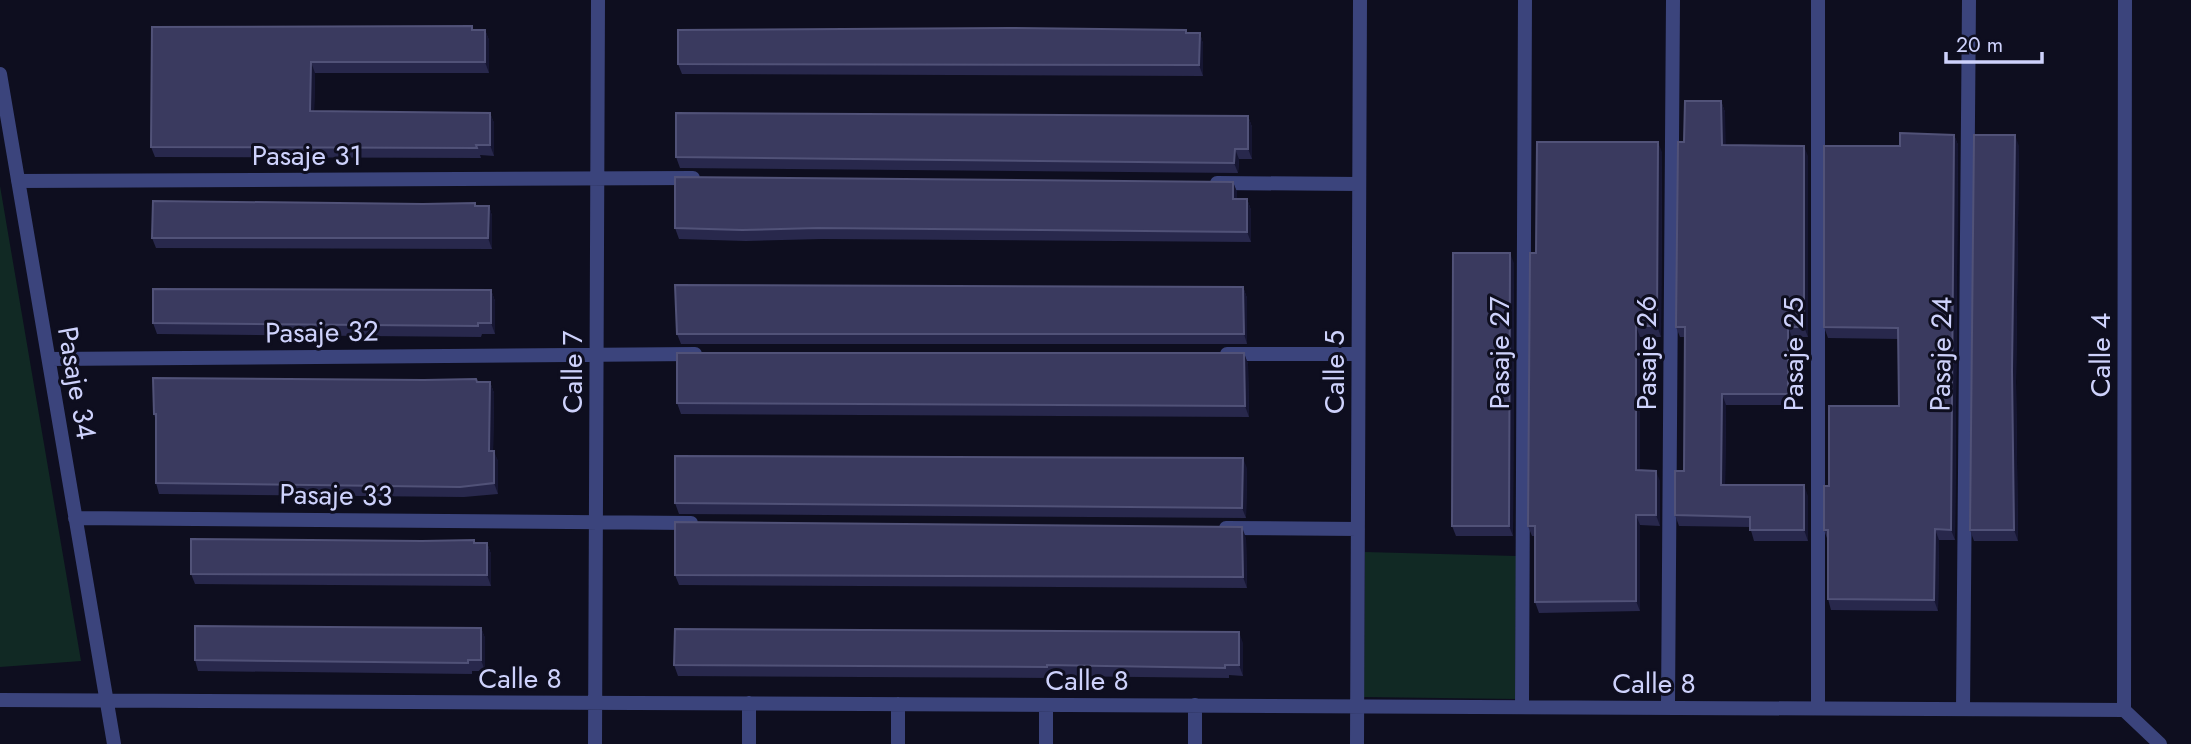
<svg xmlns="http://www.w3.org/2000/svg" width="2191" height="744" viewBox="0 0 2191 744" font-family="Jost,sans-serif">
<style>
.green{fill:#112924}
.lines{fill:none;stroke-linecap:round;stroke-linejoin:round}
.minor{stroke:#3b447c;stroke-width:14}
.wall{fill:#28284c}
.shaded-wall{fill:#161632}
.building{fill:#3a3a5f;stroke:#515278;stroke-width:2}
.labels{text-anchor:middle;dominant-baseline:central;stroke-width:6;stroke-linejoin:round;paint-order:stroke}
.street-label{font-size:28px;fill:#ced2fc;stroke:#0e0e1f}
</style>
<rect width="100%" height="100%" fill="#0e0e1f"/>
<path class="green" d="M0,186L81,661L0,667Z
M1365,552L1516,556L1515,699L1364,697Z"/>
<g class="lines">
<path class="minor" d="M0,74L114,744
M18,181L693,178
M1217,183L1359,184
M1227,354H1358
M49,359L695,354
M75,518L691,523
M1226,528L1358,529
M0,700L2124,710L2160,744
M1046,705V744
M1522,707L1525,0
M1668,707L1673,0
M1818,708V0
M1963,709L1969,0
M2124,710L2125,0
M595,744L598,0
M749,744V703
M898,744V704
M1195,744V705
M1357,744L1360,0"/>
</g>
<path class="wall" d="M472,26L473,30H485L489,40V73H315L314,111L490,113L494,123V156L480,155L481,158L155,157L151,147L152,27Z
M1186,30L1187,33H1200L1203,44V76L682,74L678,64Z
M1721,101L1725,112V145L1808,156V337H1792V405H1726L1725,485L1808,496V541H1754L1750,527L1679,526L1675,515L1684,471L1685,337H1680L1676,327L1684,142Z
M1248,116L1252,127V159H1239L1238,173L680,168L676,157Z
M1954,135L1958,145L1955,540H1939L1938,611L1831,610L1828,599V541L1824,530L1829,486L1899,406L1898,339L1828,338L1824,327L1900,146Z
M2019,146L2016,382L2018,541H1974L1970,530Z
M1662,152L1661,337H1640V470L1660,481V526L1640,525V611L1539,613L1535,602V536H1532L1528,526Z
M1233,182L1237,192V199H1247L1251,210V242L822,239L746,241L679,239L675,228Z
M476,206H489L492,216V249L156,248L152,238Z
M1514,263L1513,536H1456L1452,526Z
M1243,287L1247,298V344H681L677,334Z
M491,290L495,301V334H482L481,337L157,334L153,323Z
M1244,353L1248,364L1249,417L681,414L677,403Z
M476,379L478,382H490L494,393L493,451L498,461V494L464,497L159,494L156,483V421L154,414L424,380Z
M1247,468L1246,518L679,514L675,503Z
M1246,538L1247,588L679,585L675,575Z
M475,543H487L491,554V586L195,584L191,574Z
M481,628L485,638V671H472V674L198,671L195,660Z
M1243,643V676L1229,675V678L1051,676V678L678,676L674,665Z"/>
<path class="shaded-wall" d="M485,30L489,40V73L485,62Z
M1200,33L1203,44V76L1199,65Z
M311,62L315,73L314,122L310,111Z
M1721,101L1725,112L1726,155L1722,145Z
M490,113L494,123V156L490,145Z
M1248,116L1252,127V159L1248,149Z
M1954,135L1958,145L1955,540L1951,530Z
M2015,135L2019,146L2016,382L2018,541L2014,530L2012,371Z
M1658,142L1662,152L1661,337L1657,326Z
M1804,146L1808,156V337L1804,327Z
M1235,149L1239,159L1238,173L1234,163Z
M1233,182L1237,192V210L1233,199Z
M1247,199L1251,210V242L1247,232Z
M489,206L492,216V249L488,238Z
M1510,253L1514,263L1513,536L1509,526Z
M1243,287L1247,298V344L1244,334Z
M491,290L495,301V334L491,323Z
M1636,326L1640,337V481L1636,470Z
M1788,327L1792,337V405L1788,394Z
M1244,353L1248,364L1249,417L1245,406Z
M490,382L494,393L493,461L489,451Z
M1722,394L1726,405L1725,496L1721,485Z
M494,451L498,461V494L494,483Z
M1243,458L1247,468L1246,518L1242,508Z
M1656,471L1660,481V526L1656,515Z
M1804,485L1808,496V541L1804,530Z
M1636,515L1640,525V611L1636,601Z
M1242,527L1246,538L1247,588L1243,577Z
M1935,529L1939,540L1938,611L1934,600Z
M487,543L491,554V586L487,575Z
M481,628L485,638V671L481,660Z
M1239,632L1243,643V676L1239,665Z"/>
<path class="building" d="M472,26V30H485V62H311L310,111L490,113V145H476L477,148L151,147L152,27Z
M1007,28L1186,30V33H1200L1199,65L678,64V30Z
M1685,101H1721L1722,145L1804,146V327H1788V394H1722L1721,485H1804V530H1750V517L1675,515V471H1684L1685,327H1676L1678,142H1684Z
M676,113L1248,116V149H1235L1234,163L676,157Z
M1900,133L1954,135L1951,530L1935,529L1934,600L1828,599V530H1824V486H1829V406H1899L1898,328L1824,327V146H1900Z
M1974,135H2015L2012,371L2014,530H1970Z
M1537,142H1658L1657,326H1636V470L1656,471V515H1636V601L1535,602V526H1528L1530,253H1536Z
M675,177L1233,182V199H1247V232L818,228L742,230L675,228Z
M153,201L423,204L475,203V206H489L488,238H152Z
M1453,253H1510L1509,526H1452Z
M675,285L1243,287L1244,334H677Z
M153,289L491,290V323H478V326L153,323Z
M677,353H1244L1245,406L677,403Z
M153,378L424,380L476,379L477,382H490L489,451H494V483L460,487L156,483V414H154Z
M675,456L1243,458L1242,508L675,503Z
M675,522L1242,527L1243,577L675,575Z
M191,539L422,541L474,540V543H487V575L191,574Z
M195,626L481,628V660H468V663L195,660Z
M675,629L1239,632V665H1225V668L1047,665V667L674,665Z"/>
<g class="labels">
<g class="street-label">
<text x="307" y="155">Pasaje 31</text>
<text transform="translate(322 332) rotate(-1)">Pasaje 32</text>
<text transform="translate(1499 353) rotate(-90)">Pasaje 27</text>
<text transform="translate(1646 353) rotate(-90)">Pasaje 26</text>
<text transform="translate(1793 354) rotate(-90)">Pasaje 25</text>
<text transform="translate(1941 354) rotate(-89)">Pasaje 24</text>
<text transform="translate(2100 355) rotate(-90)">Calle 4</text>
<text transform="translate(572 372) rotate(-90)">Calle 7</text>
<text transform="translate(1334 372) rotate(-90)">Calle 5</text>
<text transform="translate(77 383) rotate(80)">Pasaje 34</text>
<text transform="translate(336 495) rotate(1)">Pasaje 33</text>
<text x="520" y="678">Calle 8</text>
<text x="1087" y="680">Calle 8</text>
<text x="1654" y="683">Calle 8</text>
</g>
</g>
<path d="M1946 52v10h96v-10" fill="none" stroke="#ced2fc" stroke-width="3.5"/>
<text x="1956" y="52" font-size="21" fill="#ced2fc" stroke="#0e0e1f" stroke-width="5" paint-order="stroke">20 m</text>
</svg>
